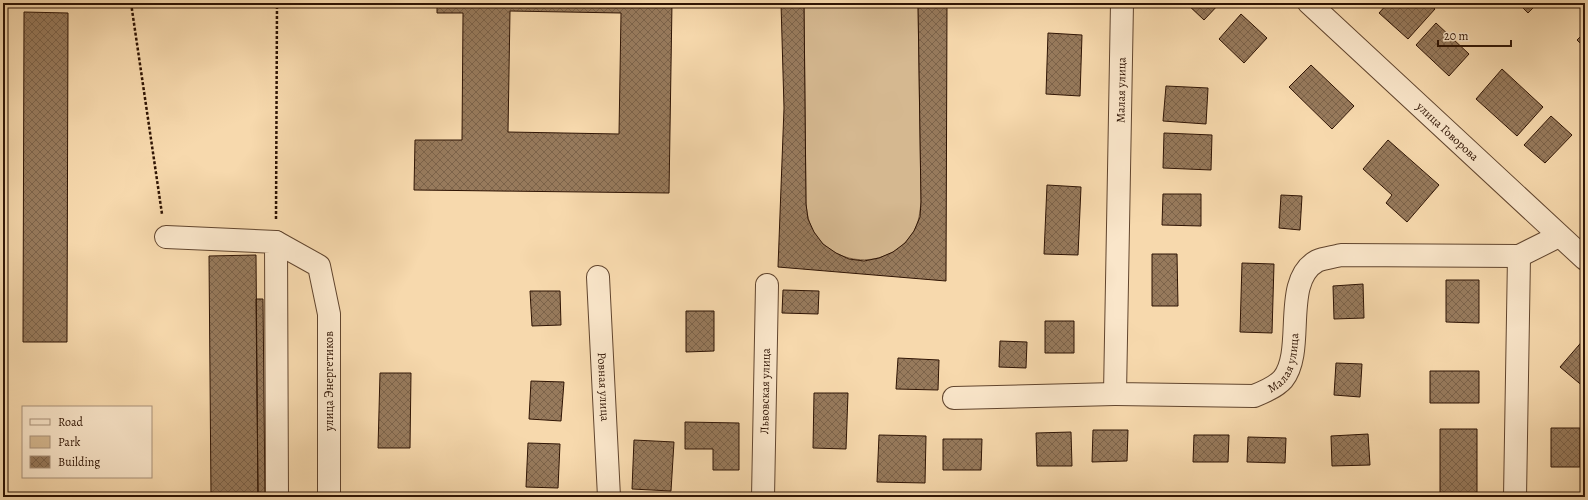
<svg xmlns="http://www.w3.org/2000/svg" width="1588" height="500" viewBox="0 0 1588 500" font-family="Alegreya,serif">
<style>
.green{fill:#d5b890;stroke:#82664a}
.building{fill:url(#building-cross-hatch);stroke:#2f1404;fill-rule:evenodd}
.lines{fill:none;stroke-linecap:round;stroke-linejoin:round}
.minor-casing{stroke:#61452e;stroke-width:24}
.path{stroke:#2f1404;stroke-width:2.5;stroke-dasharray:3 2;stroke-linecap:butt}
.minor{stroke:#fae6ca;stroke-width:22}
.labels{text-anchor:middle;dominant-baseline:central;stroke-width:3.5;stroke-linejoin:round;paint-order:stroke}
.street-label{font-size:12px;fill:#2f1404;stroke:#fae6ca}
</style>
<defs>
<pattern id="building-cross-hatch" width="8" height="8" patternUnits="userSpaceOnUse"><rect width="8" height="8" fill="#977a5c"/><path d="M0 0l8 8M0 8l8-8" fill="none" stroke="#7c634a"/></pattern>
</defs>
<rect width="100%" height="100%" fill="#f7d9ad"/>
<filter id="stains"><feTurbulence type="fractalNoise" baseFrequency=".005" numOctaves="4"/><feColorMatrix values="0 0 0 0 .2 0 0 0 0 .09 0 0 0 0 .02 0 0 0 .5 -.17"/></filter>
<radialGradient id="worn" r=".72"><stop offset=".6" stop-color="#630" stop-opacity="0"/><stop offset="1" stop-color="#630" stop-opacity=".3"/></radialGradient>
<path class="green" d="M804,3H918L921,202C920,212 919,222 914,231C892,269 837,269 814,233C809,224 807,214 806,204Z"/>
<path class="building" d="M153,3H200V6H153Z
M437,3H672L669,193L414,190L415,140H462L463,13H437ZM510,11L621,13L619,134L508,132Z
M781,3H804L806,204L808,219L814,232L823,244L836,253L849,259L864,261L879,258L893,252L905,243L914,231L920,217L921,202L918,3H947L946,281L778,267L784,108Z
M1186,3H1220L1204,20Z
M1388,3H1428L1435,9L1408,39L1379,13Z
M1518,3H1538L1528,13Z
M24,12L68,13L67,342H23Z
M1241,14L1267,38L1244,63L1219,39Z
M1436,23L1469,54L1449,76L1416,45Z
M1585,32V48L1577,40Z
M1048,33L1082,35L1080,96L1046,94Z
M1311,65L1354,106L1332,129L1289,87Z
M1502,69L1543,107L1517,136L1476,99Z
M1166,86L1208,88L1206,124L1163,121Z
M1551,116L1572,135L1545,163L1524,145Z
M1164,133L1212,135L1211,170L1163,168Z
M1388,140L1439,185L1407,222L1386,203L1392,195L1363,169Z
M1047,185L1081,187L1078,255L1044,254Z
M1163,194H1201V226L1162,225Z
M1281,195L1302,196L1300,230L1279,228Z
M1152,254H1177L1178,306H1152Z
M256,255L258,497H211L209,256Z
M1242,263L1274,264L1272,333L1240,332Z
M1446,280H1479V323L1446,322Z
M1363,284L1364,318L1334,319L1333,286Z
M783,290L819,291L818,314L782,313Z
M530,291H560L561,325L532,326Z
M256,299H263L265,497H258Z
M686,311H714V351L686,352Z
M1045,321H1074V353H1045Z
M1585,338V388L1560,367Z
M1000,341L1027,342L1026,368L999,367Z
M898,358L939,360L938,390L896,389Z
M1336,363L1362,364L1360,397L1334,395Z
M1430,371H1479V403H1430Z
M380,373H411L410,448H378Z
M531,381L564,382L561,421L529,419Z
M814,393H848L846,449L813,448Z
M685,422L739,423V470H713V449H685Z
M1551,428H1580V467H1551Z
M1440,429H1477V497H1440Z
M1093,430H1128L1127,461L1092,462Z
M1071,432L1072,466H1037L1036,433Z
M1368,434L1370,465L1332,466L1331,436Z
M879,435L926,436L925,483L877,482Z
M1194,435H1229L1228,462H1193Z
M1248,437L1286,438L1285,463L1247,462Z
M943,439H982L981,470H943Z
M634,440L674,442L671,491L632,489Z
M528,443L560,444L558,488L526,487Z"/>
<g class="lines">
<defs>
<g id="minor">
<path id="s1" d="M1122,3L1115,394L1254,396C1264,392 1276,387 1283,379C1306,350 1281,281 1317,261C1324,258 1334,257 1341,255L1519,256L1559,236"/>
<path id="s2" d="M1309,3L1585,259"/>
<path d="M166,237L276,242L277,497"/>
<path d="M276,242L319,266L329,314V497"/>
<path id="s3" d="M598,277L609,497"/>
<path d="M954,398L1115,394"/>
<path id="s4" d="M763,497L767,285"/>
<path d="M1515,497L1519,256"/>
</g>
</defs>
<use href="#minor" class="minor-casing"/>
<path class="path" d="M131,3L162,214
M276,219L277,3"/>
<use href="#minor" class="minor"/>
</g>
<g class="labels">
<g class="street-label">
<text transform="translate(1121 90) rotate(-89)">Малая улица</text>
<text stroke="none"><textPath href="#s2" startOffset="189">улица Говорова</textPath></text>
<text stroke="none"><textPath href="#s1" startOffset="579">Малая улица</textPath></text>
<text transform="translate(329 381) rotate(-90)">улица Энергетиков</text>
<text stroke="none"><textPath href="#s3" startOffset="110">Ровная улица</textPath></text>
<text stroke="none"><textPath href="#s4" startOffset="106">Львовская улица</textPath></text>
</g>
</g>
<rect width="1588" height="500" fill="none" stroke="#f7d9ad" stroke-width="16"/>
<rect x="4" y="4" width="1580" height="492" fill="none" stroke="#2f1404" stroke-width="2"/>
<rect x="8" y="8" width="1572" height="484" fill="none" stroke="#2f1404"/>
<rect x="22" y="406" width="130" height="72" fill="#fae6ca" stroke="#a9927b"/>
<rect x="30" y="419" width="20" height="6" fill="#fae6ca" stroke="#a9927b"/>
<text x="58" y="426" font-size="12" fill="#2f1404">Road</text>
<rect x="30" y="436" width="20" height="12" fill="#d5b890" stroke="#a9927b"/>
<text x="58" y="446" font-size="12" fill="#2f1404">Park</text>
<rect x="30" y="456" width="20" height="12" fill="url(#building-cross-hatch)" stroke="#a9927b"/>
<text x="58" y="466" font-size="12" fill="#2f1404">Building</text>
<path d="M1438 40v6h73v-6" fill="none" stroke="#2f1404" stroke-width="2"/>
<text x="1444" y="40" font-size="12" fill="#2f1404" stroke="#fae6ca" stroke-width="3" paint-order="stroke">20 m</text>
<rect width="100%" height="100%" filter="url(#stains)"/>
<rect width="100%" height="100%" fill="url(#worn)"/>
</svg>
